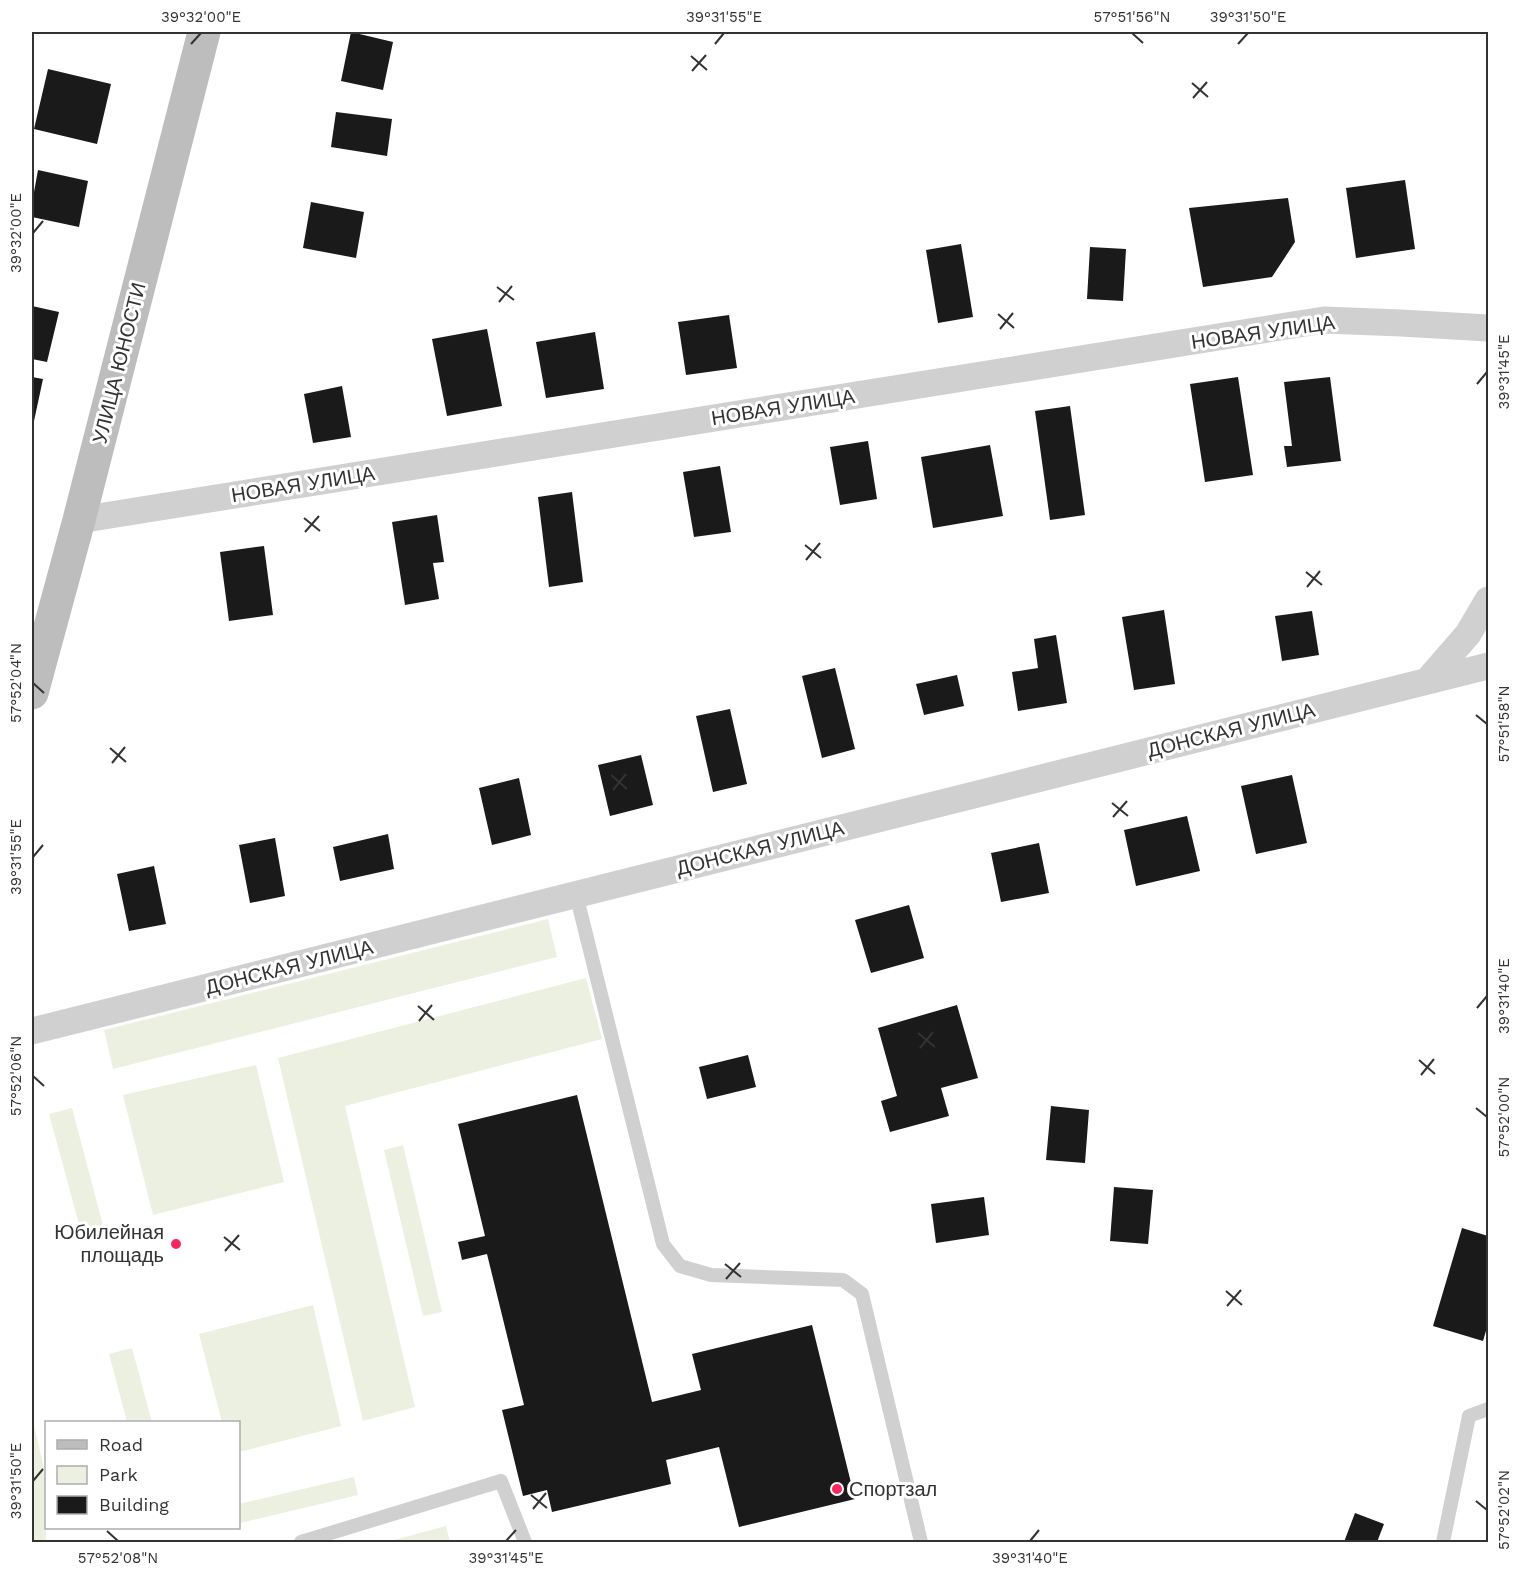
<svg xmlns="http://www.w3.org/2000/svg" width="1520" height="1574" viewBox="0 0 1520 1574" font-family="'Work Sans',sans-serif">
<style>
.green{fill:#ecf0e0}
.building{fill:#1a1a1a}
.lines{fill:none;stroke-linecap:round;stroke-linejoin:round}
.lane{stroke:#d0d0d0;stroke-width:14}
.street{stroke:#d0d0d0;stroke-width:27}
.secondary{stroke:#bdbdbd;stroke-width:33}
.ticks{fill:none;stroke:#333;stroke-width:2}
.poi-dot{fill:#f6285d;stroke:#fff;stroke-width:2}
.labels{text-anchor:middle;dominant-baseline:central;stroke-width:6;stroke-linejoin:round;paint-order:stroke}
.street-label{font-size:20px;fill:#333;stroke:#fff}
.poi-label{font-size:20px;fill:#333;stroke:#fff;text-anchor:end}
.neatline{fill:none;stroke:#333;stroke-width:2}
.ticks-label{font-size:15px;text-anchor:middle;fill:#333}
</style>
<rect width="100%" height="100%" fill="#fff"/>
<path class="green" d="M548,919L557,957L113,1069L104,1030Z
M586,978L602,1039L345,1106L415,1407L363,1421L278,1058Z
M256,1065L284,1182L153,1215L123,1095Z
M72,1108L104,1229L82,1235L49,1114Z
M403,1145L442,1312L423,1316L384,1150Z
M313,1305L341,1426L239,1452L238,1422H222L199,1334Z
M132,1348L152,1422H127L109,1354Z
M32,1416L45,1473L46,1542H32Z
M354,1477L358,1495L240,1523L239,1504Z
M446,1526L450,1542H394V1540Z"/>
<path class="building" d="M351,32L393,42L383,90L341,81Z
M48,69L111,84L97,144L34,129Z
M336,112L392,119L387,156L331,147Z
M38,170L88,181L79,227L32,217V203Z
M1405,180L1415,249L1356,258L1346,188Z
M1288,198L1295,242L1272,277L1203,287L1189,208Z
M311,202L364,212L356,258L303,248Z
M961,244L973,317L938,323L926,250Z
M1090,247L1126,249L1123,301L1087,299Z
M32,306L59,312L47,362L32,359Z
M729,315L737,368L686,375L678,322Z
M487,329L502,406L447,416L432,339Z
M595,332L604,389L546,398L536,342Z
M32,377L43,379L34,421H32Z
M1238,377L1253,475L1205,482L1190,384Z
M1330,377L1341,461L1287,467L1284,446H1292L1284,382Z
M342,386L351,437L313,443L304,394Z
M1070,406L1085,515L1050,520L1035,411Z
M868,441L877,499L840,505L830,447Z
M990,445L1003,516L933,528L921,457Z
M720,466L731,532L694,537L683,472Z
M572,492L583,582L549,587L538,497Z
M437,515L444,562L433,563L439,599L405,605L392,522Z
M264,546L273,615L229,621L220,552Z
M1164,610L1175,684L1134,690L1122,617Z
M1312,611L1319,655L1282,661L1275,616Z
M1056,635L1067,703L1018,711L1012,672L1038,668L1034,639Z
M835,668L855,749L822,758L802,676Z
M957,675L964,706L924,715L916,684Z
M730,709L747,784L713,792L696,716Z
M641,755L653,805L610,816L598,765Z
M1292,775L1307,843L1256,854L1241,786Z
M519,778L531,835L492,845L479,788Z
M1187,816L1200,871L1136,886L1124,830Z
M388,834L394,869L340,881L333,847Z
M275,838L285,896L250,903L239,845Z
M1039,843L1049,893L1001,902L991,853Z
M154,866L166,924L129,931L117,874Z
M909,905L924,958L871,973L855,920Z
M957,1005L978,1078L941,1088L949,1116L890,1132L881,1101L897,1096L878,1028Z
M748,1055L756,1087L707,1099L699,1067Z
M577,1095L652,1402L701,1390L692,1354L812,1325L855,1499L739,1527L719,1447L666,1460L671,1484L552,1512L547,1490L523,1496L502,1410L524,1405L487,1254L462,1260L458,1242L485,1236L458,1124Z
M1051,1106L1089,1110L1085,1163L1046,1160Z
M1114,1187L1153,1190L1148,1244L1110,1241Z
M984,1197L989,1235L936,1243L931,1204Z
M1462,1228L1488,1236V1324L1483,1341L1433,1326Z
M1355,1513L1384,1524L1377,1542H1344Z"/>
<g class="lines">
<path class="lane" d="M576,894L663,1244L680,1266L711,1275L843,1280L862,1294L921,1542
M301,1542L501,1481L525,1542
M1443,1542L1469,1416L1488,1409"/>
<path class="street" d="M79,520L1324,320L1401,323L1488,328
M1428,680L1468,634L1488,600
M32,1031L1488,666"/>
<path class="secondary" d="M32,693L79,520L204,32"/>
</g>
<path class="ticks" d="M1132,33L1143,43M191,44L201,33M715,44L724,33M1238,44L1248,33M691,56L707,70M692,71L706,55M1192,83L1208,97M1193,98L1207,82M33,233L43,221M497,287L514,300M499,302L512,286M998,314L1014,328M1000,329L1013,313M1477,384L1487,372M304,518L320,531M305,532L319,516M805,545L821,558M806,560L820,543M1306,572L1322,585M1307,587L1320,571M33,683L44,693M1476,715L1487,724M110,748L126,762M112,763L125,747M611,775L627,789M613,790L626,774M1112,803L1128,816M1113,817L1127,801M33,857L43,845M418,1006L434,1020M1477,1008L1487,996M419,1021L432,1005M918,1033L935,1047M920,1048L933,1032M1419,1060L1435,1074M1421,1075L1434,1059M33,1076L44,1086M1476,1108L1487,1117M224,1237L240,1250M225,1251L239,1235M725,1264L741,1277M726,1279L740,1263M1226,1291L1242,1305M1227,1306L1241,1290M33,1481L43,1469M531,1495L547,1508M1476,1501L1487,1510M533,1509L546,1493M107,1531L118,1541M506,1541L516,1530M1030,1541L1039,1530"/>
<g class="poi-dot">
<circle cx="176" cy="1244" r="6"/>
<circle cx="837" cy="1489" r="6"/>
</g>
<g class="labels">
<g class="street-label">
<text transform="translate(1263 332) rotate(-8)">НОВАЯ УЛИЦА</text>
<text transform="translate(119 363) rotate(-76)">УЛИЦА ЮНОСТИ</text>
<text transform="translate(783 407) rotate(-9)">НОВАЯ УЛИЦА</text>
<text transform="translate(303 484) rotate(-9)">НОВАЯ УЛИЦА</text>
<text transform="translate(1231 730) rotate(-14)">ДОНСКАЯ УЛИЦА</text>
<text transform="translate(760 848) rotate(-14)">ДОНСКАЯ УЛИЦА</text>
<text transform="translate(289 967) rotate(-14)">ДОНСКАЯ УЛИЦА</text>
</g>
<g class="poi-label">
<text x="164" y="1232">Юбилейная<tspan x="164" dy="23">площадь</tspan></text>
<text x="849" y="1489" text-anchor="start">Спортзал</text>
</g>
</g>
<rect width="1520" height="1574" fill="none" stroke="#ffffff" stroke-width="66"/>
<rect x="45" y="1421" width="195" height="108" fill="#ffffff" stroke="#adadad" stroke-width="1.5"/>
<rect x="57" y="1440" width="30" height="9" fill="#bdbdbd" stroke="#adadad" stroke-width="1.5"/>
<text x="99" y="1451" font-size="18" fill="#333333">Road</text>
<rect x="57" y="1466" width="30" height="18" fill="#ecf0e0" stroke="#adadad" stroke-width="1.5"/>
<text x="99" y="1481" font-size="18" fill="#333333">Park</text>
<rect x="57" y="1496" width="30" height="18" fill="#1a1a1a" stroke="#adadad" stroke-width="1.5"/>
<text x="99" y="1511" font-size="18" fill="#333333">Building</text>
<rect x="33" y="33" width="1454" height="1508" class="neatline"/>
<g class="ticks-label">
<text x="201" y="22">39°32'00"E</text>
<text x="724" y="22">39°31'55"E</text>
<text x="1132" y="22">57°51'56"N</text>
<text x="1248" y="22">39°31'50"E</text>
<text transform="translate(16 233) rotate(-90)" y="5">39°32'00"E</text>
<text transform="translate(1504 372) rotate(-90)" y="5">39°31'45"E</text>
<text transform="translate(16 683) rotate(-90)" y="5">57°52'04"N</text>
<text transform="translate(1504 724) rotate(-90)" y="5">57°51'58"N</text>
<text transform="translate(16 857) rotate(-90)" y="5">39°31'55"E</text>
<text transform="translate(1504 996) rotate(-90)" y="5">39°31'40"E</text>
<text transform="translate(16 1076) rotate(-90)" y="5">57°52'06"N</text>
<text transform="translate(1504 1117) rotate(-90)" y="5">57°52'00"N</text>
<text transform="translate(16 1481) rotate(-90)" y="5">39°31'50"E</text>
<text transform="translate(1504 1510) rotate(-90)" y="5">57°52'02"N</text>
<text x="118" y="1563">57°52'08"N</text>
<text x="506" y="1563">39°31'45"E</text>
<text x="1030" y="1563">39°31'40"E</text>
</g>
</svg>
